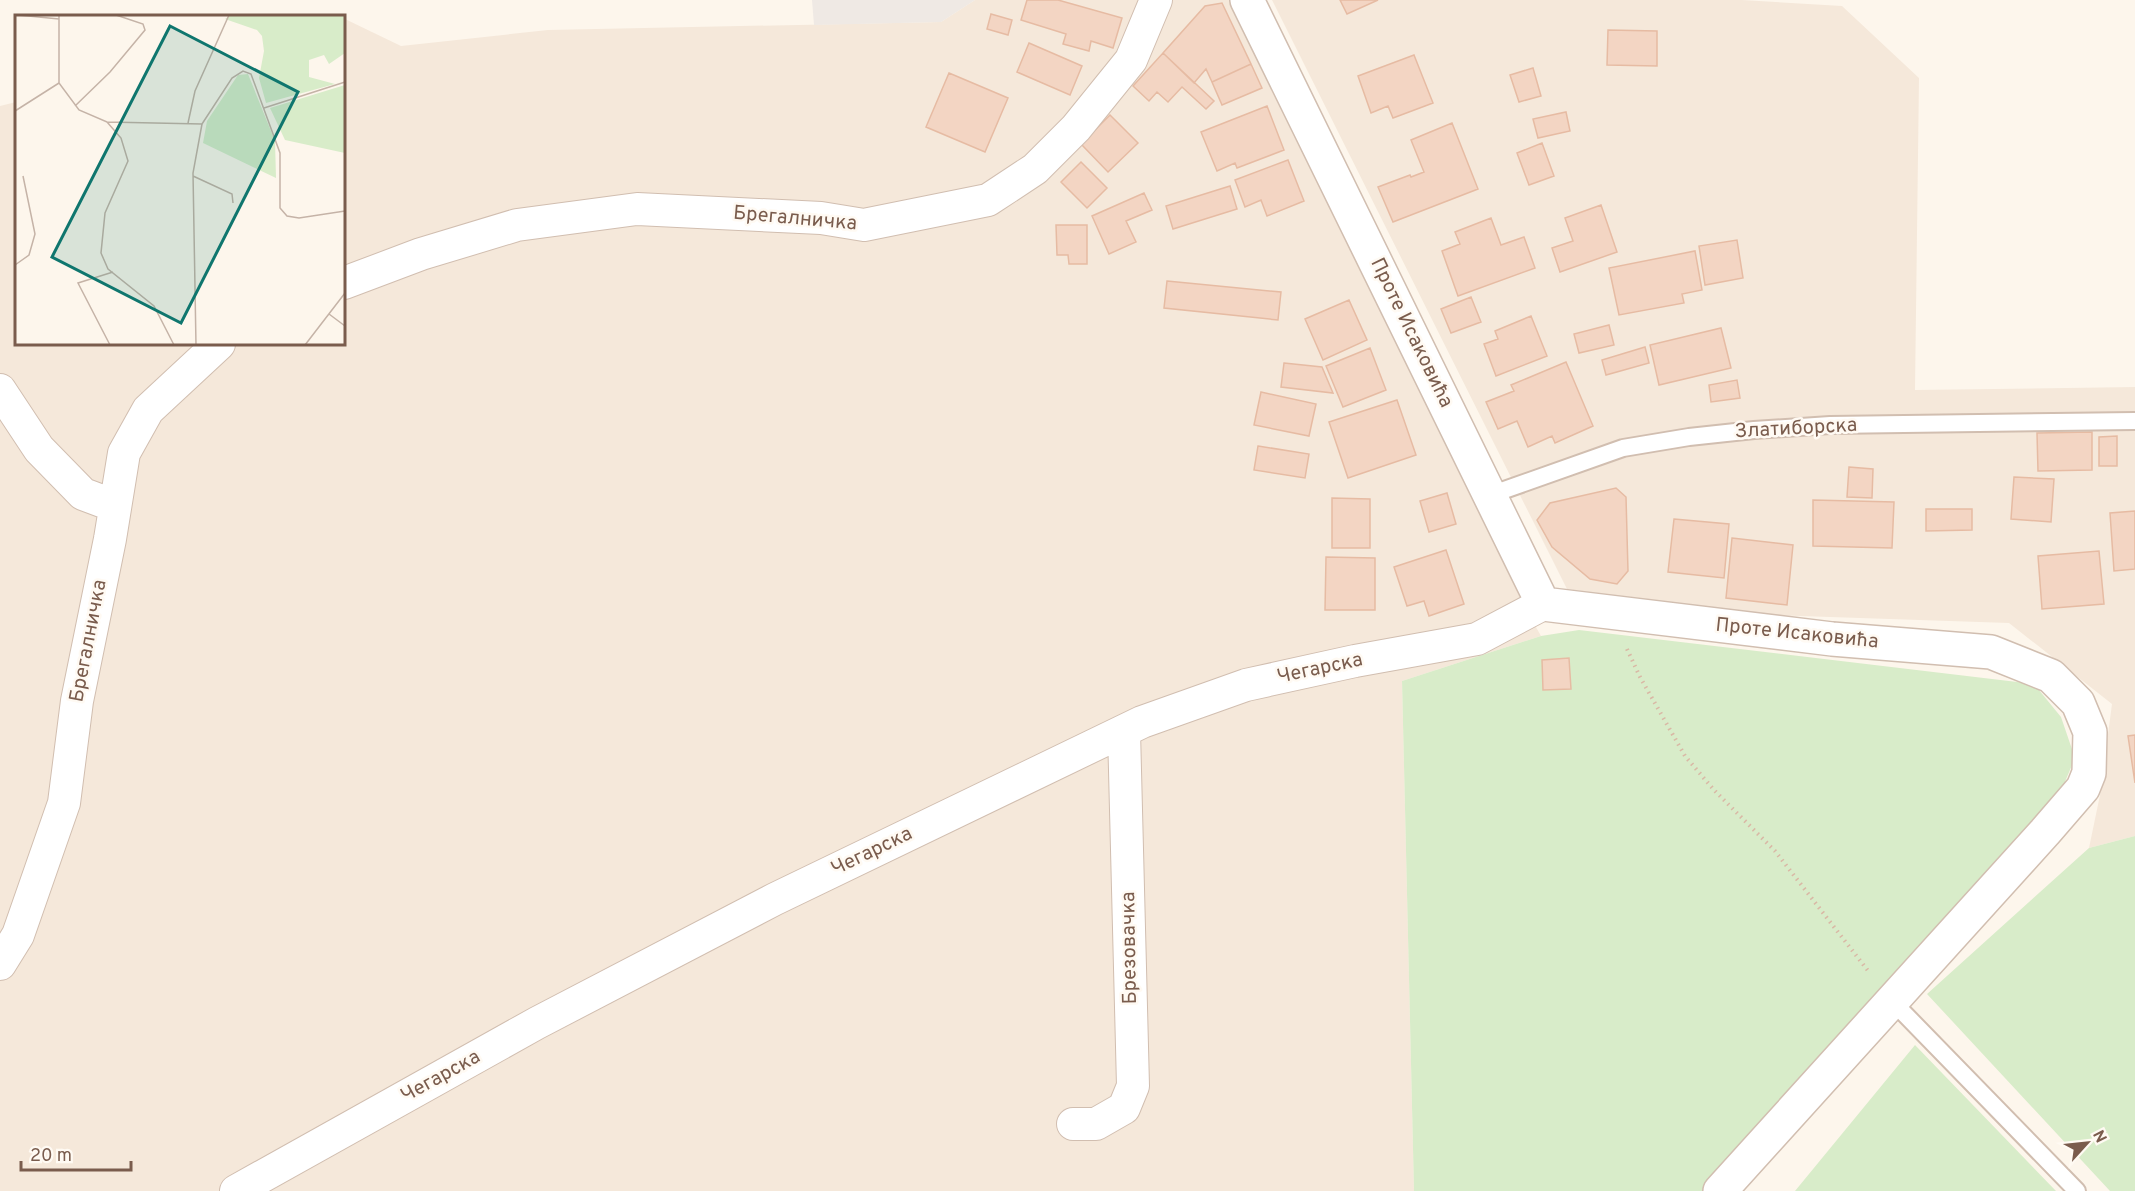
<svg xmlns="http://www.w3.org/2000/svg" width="2135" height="1191" viewBox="0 0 2135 1191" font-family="Overpass,sans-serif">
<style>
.residential{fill:#f5e8da}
.industrial{fill:#efe9e4}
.green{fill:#d8ecc9}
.building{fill:#f3d5c3;stroke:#e6bba3;stroke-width:1.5}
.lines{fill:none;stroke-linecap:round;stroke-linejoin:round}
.service-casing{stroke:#d1beb0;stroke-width:20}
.minor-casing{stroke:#d1beb0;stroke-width:34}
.tertiary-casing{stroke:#d1beb0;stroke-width:36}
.path{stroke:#d9b8a5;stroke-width:4;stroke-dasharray:1.5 4.5;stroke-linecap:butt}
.service{stroke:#fff;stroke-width:16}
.minor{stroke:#fff;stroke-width:32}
.tertiary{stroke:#fff;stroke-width:33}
.labels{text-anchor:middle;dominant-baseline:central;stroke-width:5;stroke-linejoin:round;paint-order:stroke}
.street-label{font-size:20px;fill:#7a5c4d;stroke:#fffaf3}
.inset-road{fill:none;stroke:#c5b3a7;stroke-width:1.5}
.view{fill:#0f766e;fill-opacity:0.15;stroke:#0f766e;stroke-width:3}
.inset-edge{fill:none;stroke:#7a5c4d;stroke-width:3}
</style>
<rect width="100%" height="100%" fill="#fdf6ec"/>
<path class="residential" d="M975,0H1236L1316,160L1524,606L1541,636L1402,681L1414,1191H0V106L16,102V344H344L345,19L401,46L548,30L941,22Z
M1272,0H1742L1842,6L1919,78L1915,390L2135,387V836L2089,848L2100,795L2112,704L2009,623L1739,614L1567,589Z"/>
<path class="industrial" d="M812,0H975L941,22L814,25Z"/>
<path class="green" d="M1579,630L2034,684L2061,717L2075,758L2056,803L1702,1191H1414L1402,681L1541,636Z
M2135,836V1191H2110L1927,994L2089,848Z
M1915,1045L2056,1191H1795Z"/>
<path class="building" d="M1027,0H1058L1122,18L1113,48L1091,41L1089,51L1063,44L1066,34L1021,20Z
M1340,0H1378L1347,14Z
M1222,3L1251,64L1212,82L1206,69L1194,83L1163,53L1205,6Z
M991,14L1012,20L1008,35L987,29Z
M1608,30L1657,31V66L1607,65Z
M1029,43L1082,66L1070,95L1017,72Z
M1163,53L1214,101L1206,109L1182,87L1168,102L1157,92L1149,101L1133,86Z
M1414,55L1433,103L1393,118L1388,106L1371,113L1358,76Z
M1251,64L1262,88L1222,105L1212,82Z
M1533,68L1541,96L1519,102L1510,75Z
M949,73L1008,98L985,152L926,127Z
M1267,106L1284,150L1237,168L1235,163L1217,171L1201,132Z
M1566,112L1570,131L1538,138L1533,119Z
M1110,115L1138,143L1108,172L1081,144Z
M1452,123L1478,189L1393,222L1378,187L1410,175L1411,177L1424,172L1411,140Z
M1542,143L1554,176L1529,185L1517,153Z
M1288,160L1304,201L1267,216L1261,200L1245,207L1235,180Z
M1081,162L1107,188L1087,208L1061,182Z
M1230,186L1237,209L1173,229L1166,206Z
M1144,193L1152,210L1126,221L1136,242L1109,254L1092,216Z
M1601,205L1617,252L1560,272L1552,248L1573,241L1565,218Z
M1491,218L1501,245L1524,237L1535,268L1458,296L1442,251L1460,244L1455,232Z
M1056,225H1087V264H1069L1068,255H1057Z
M1737,240L1743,278L1705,285L1699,246Z
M1695,251L1702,290L1682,294L1684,303L1619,315L1609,268Z
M1167,281L1281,292L1278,320L1164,308Z
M1471,297L1481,322L1451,333L1441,309Z
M1349,300L1367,340L1323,360L1305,319Z
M1531,316L1547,356L1496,376L1484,344L1498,339L1495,331Z
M1609,325L1614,345L1579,353L1574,334Z
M1721,328L1731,368L1659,385L1650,345Z
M1645,347L1649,363L1606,375L1602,360Z
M1370,348L1386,390L1343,407L1326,366Z
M1566,362L1593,426L1555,443L1552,436L1528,447L1517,421L1498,429L1486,402L1514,391L1511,385Z
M1284,363L1322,367L1333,393L1281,387Z
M1737,380L1740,398L1711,402L1709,385Z
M1261,392L1316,404L1309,436L1254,425Z
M1397,400L1416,455L1348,478L1329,422Z
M2092,432V470L2038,471L2037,433Z
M2117,436V466H2099V437Z
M1258,446L1309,454L1305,478L1254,470Z
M1849,467L1873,469L1872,498L1847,497Z
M2014,477L2054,479L2051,522L2011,519Z
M1616,488L1626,497L1628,571L1617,584L1590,579L1552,547L1537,520L1550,503Z
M1447,493L1456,524L1429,532L1420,501Z
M1332,498L1370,499V548H1332Z
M1813,500L1894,502L1892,548L1813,546Z
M1926,509H1972V530L1926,531Z
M2135,511V569L2114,571L2110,513Z
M1674,519L1729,524L1724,578L1668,572Z
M1732,538L1793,545L1787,605L1726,598Z
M1446,550L1464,604L1429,616L1424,601L1407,606L1394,567Z
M2099,551L2104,604L2042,609L2038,556Z
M1326,557L1375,558V610H1325Z
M1569,658L1571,689L1543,690L1542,660Z
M2135,735V783L2128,736Z"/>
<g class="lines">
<defs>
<path id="service" d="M1490,495L1623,448L1689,437L1754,430L1830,425L2135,421
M1892,1001L2077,1191"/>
<path id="minor" d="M344,283L421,254L517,225L637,209L821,218L864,225L988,200L1035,169L1076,128L1131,60L1156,0
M0,390L39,449L83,494L115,506
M0,964L18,935L64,803L77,701L110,539L124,453L148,410L219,344
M1073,1124H1096L1124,1108L1133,1086L1124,731
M236,1191L537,1023L775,899L1142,722L1246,685L1355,661L1477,639L1543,604"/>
<path id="tertiary" d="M1247,0L1543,604L1832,639L1991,652L2051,676L2078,703L2090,732L2089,773L2083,788L2045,832L1720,1191"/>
</defs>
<use href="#service" class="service-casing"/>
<use href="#minor" class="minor-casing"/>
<use href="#tertiary" class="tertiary-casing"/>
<path class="path" d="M1627,649L1640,677L1685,756L1714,790L1775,851L1869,972"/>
<use href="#service" class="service"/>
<use href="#minor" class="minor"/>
<use href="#tertiary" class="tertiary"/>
</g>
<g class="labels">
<g class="street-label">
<text transform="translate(795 219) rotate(5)">Брегалничка</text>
<text transform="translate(1411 333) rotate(64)">Проте Исаковића</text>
<text transform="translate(1796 429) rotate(-3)">Златиборска</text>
<text transform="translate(1797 634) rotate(6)">Проте Исаковића</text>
<text transform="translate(89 641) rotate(-79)">Брегалничка</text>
<text transform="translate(1320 669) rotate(-12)">Чегарска</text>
<text transform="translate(872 852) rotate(-26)">Чегарска</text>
<text transform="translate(1130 948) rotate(-91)">Брезовачка</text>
<text transform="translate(441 1077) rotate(-29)">Чегарска</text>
</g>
</g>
<g transform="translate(15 15)">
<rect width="330" height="330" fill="#fdf6ec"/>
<path d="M216,0H330V38L314,49L309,40L294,45V62L320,69L251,88L244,63L249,36L247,21L242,15L210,4ZM233,59L260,126L261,163L188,128L192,106L223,60ZM330,70V138L270,125L255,93Z" fill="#d8ecc9"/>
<path class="inset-road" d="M3,0L44,4M44,0V68L64,95L92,107L187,109M60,91L95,57L130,15L128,9L101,0M249,93L330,67M0,96L44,68M92,107L106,123L113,146L90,198L86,238L93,254L139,291L159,330M173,108L180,76L214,0M187,109L217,63L228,56L236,59L265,138V193L272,201L284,203L330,196M178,161L217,179L218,188M0,250L14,240L20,219L8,161M314,299L330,311M95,330L63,268L98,257M181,330L178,158L187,109M290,330L330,278"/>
<path class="view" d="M155,11L283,77L166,308L37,242Z"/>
<rect width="330" height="330" class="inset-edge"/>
</g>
<g transform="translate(2087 1143) rotate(63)" stroke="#fffaf3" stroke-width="4.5" paint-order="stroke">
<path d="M0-4.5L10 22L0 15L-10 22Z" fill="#7a5c4d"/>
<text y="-9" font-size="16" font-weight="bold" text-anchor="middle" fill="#7a5c4d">N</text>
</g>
<path d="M21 1161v9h110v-9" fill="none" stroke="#7a5c4d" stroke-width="3"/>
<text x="30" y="1161" font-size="18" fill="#7a5c4d" stroke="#fffaf3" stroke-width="4.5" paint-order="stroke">20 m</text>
</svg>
